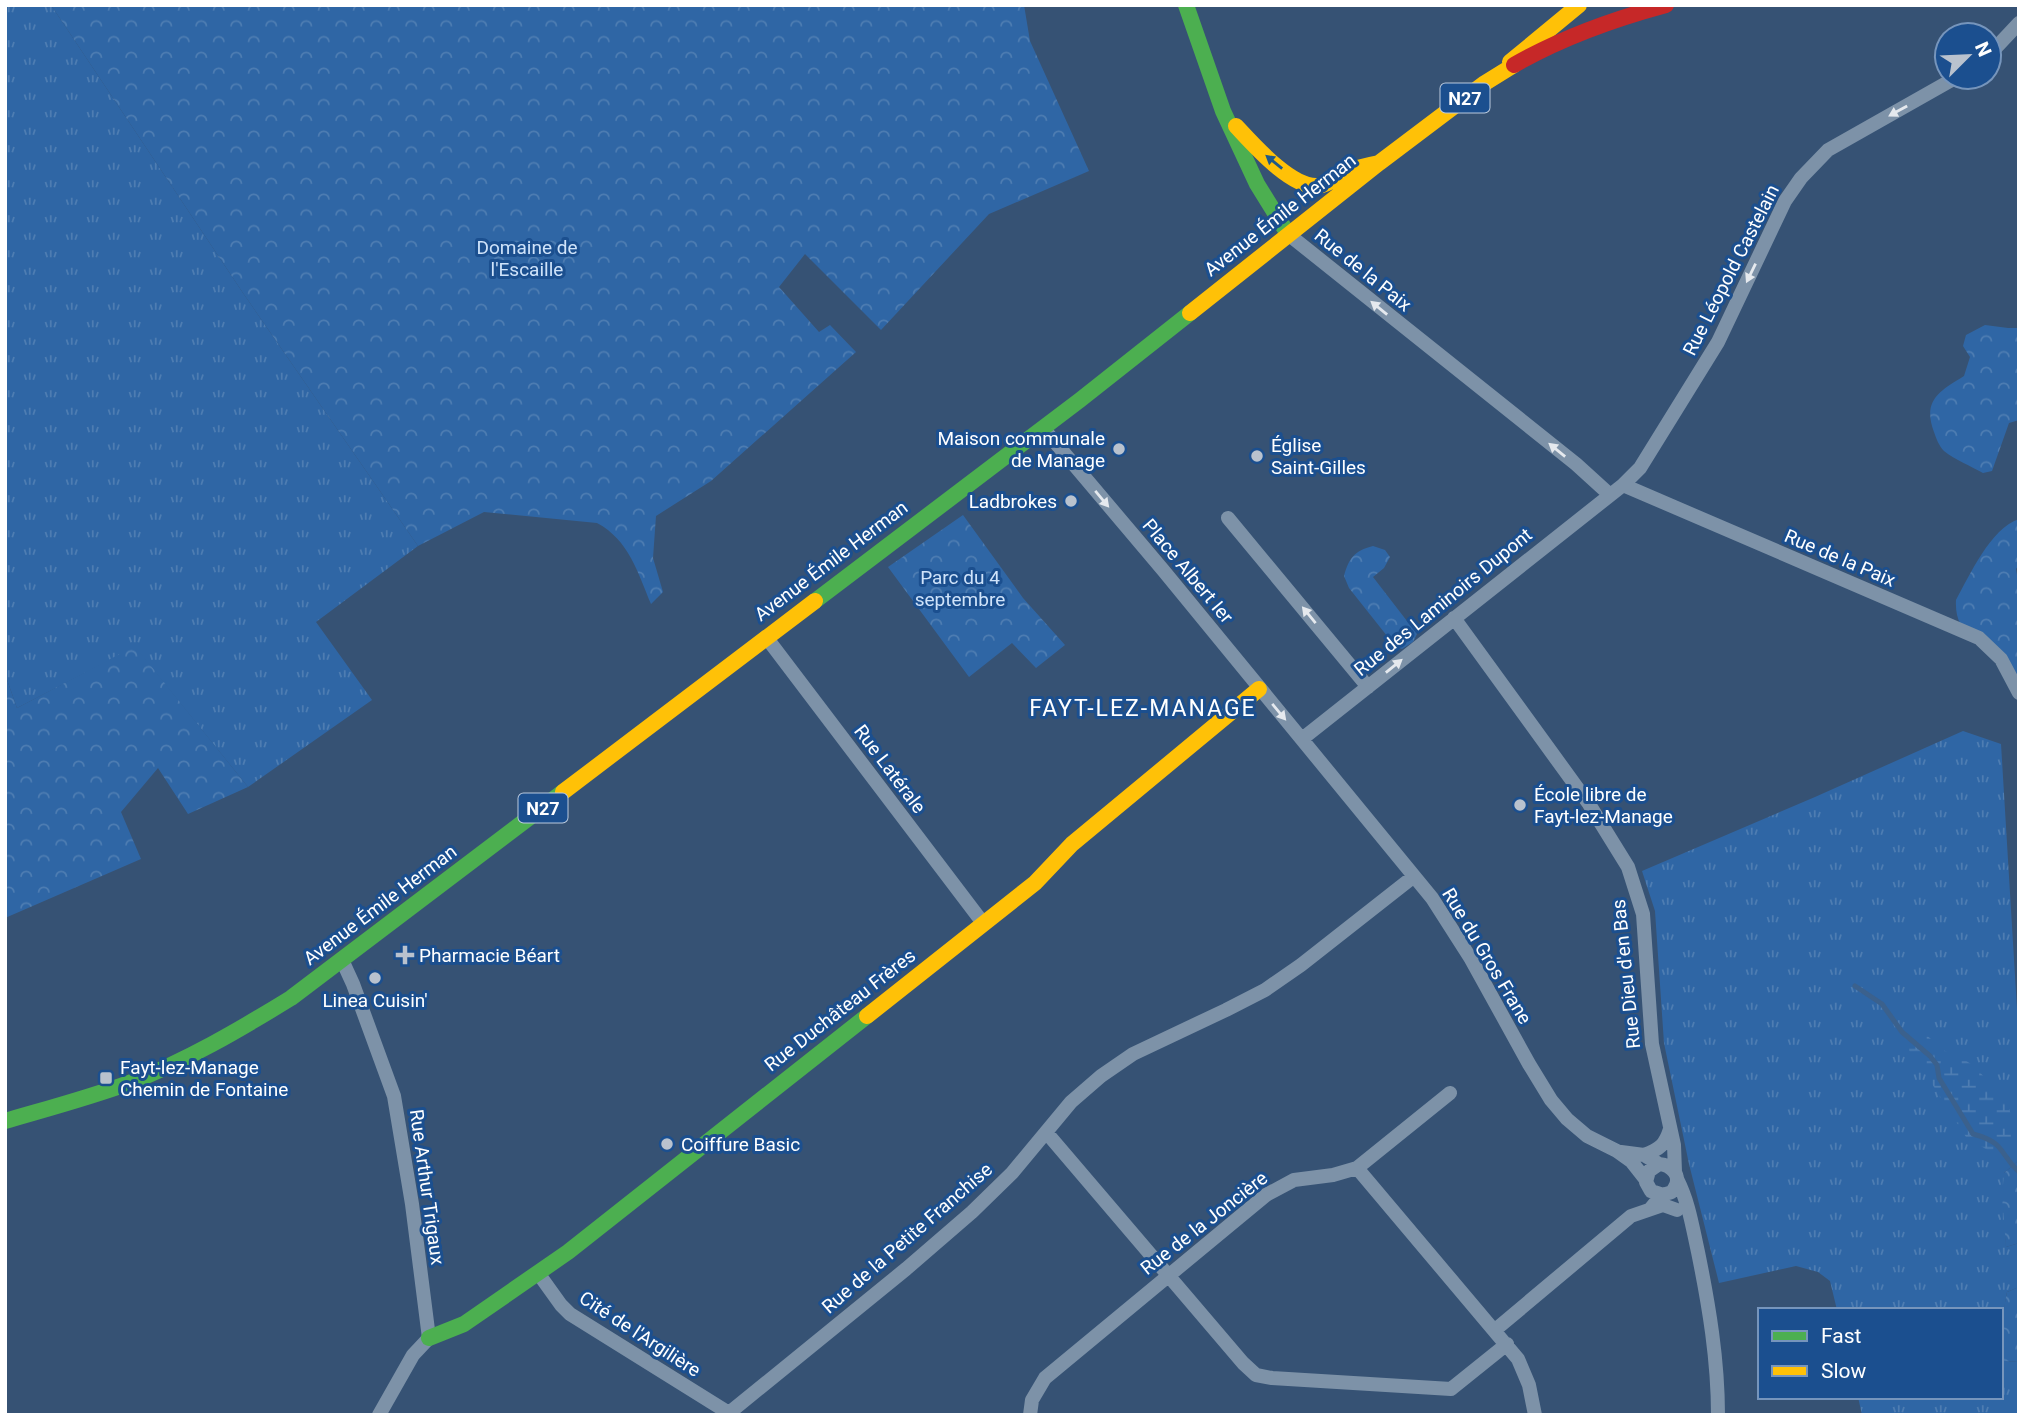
<svg xmlns="http://www.w3.org/2000/svg" width="2024" height="1420" viewBox="0 0 2024 1420" font-family="Roboto,sans-serif">
<style>
.grass{fill:url(#grass-tufts)}
.forest{fill:url(#forest-crowns)}
.wetland{fill:url(#wetland-marsh)}
.lines{fill:none;stroke-linecap:round;stroke-linejoin:round}
.stream{stroke:#3b618d;stroke-width:5}
.street{stroke:#7d92a8;stroke-width:14}
.fast{stroke:#4caf50;stroke-width:16}
.slow{stroke:#ffc107;stroke-width:16}
.jam{stroke:#c62828;stroke-width:16}
.oneway{fill:#e5e9ee}
.oneway2{fill:#205989}
.poi-dot{fill:#b9c2ce;stroke:#1b4f8f;stroke-width:2.5}
.labels{text-anchor:middle;dominant-baseline:central;stroke-width:6;stroke-linejoin:round;paint-order:stroke}
.shield{fill:#1b4f8f;stroke:#bbcadd;stroke-width:2}
.shield-label{font-size:18px;font-weight:bold;fill:#fff}
.street-label{font-size:19px;fill:#fff;stroke:#1b4f8f}
.park-label{font-size:19px;fill:#cfe3fa;stroke:#1b4f8f}
.poi-label{font-size:19px;fill:#fff;stroke:#1b4f8f;text-anchor:start}
.quarter-label{font-size:23px;letter-spacing:2px;fill:#fff;stroke:#1b4f8f}
</style>
<defs>
<pattern id="grass-tufts" width="24" height="20" patternUnits="userSpaceOnUse" patternTransform="scale(1.75)"><rect width="24" height="20" fill="#2f66a5"/><path d="M3 7l-1-3M5 7V3M7 7l1-3M15 17l-1-3M17 17v-4M19 17l1-3" fill="none" stroke="#4e7db2"/></pattern>
<pattern id="forest-crowns" width="20" height="18" patternUnits="userSpaceOnUse" patternTransform="scale(1.75)"><rect width="20" height="18" fill="#2f66a5"/><path d="M2 6a3 3 0 1 1 6 0M12 15a3 3 0 1 1 6 0" fill="none" stroke="#4e7db2"/></pattern>
<pattern id="wetland-marsh" width="20" height="14" patternUnits="userSpaceOnUse" patternTransform="scale(1.75)"><rect width="20" height="14" fill="#2f66a5"/><path d="M1 5h8M5 5V1M11 12h8M15 12V8" fill="none" stroke="#4e7db2"/></pattern>
</defs>
<rect width="100%" height="100%" fill="#365274"/>
<path class="grass" d="M5,5H51L243,293L418,546L316,622L372,700L248,787L135,647L17,708L5,674Z
M1963,731L2001,744L2019,1042V1160L2004,1173L2006,1247L2019,1243V1287L2007,1292L2001,1328V1310H1837L1830,1281L1818,1272L1796,1266L1719,1283L1689,1164L1664,1043L1655,911L1642,871L1815,797Z
M2001,1356L2005,1361L2019,1362V1415H1862L1858,1397H2001Z"/>
<path class="forest" d="M51,5H1024L1030,41L1089,171L989,214L881,330L805,254L779,287L819,332L830,325L856,352L711,481L656,516L653,558L663,592L651,604C638,573 629,540 597,523L484,512L418,546L243,293Z
M1985,325L2008,328H2019V420L2009,423L1992,471L1983,473C1971,466 1955,460 1944,451C1939,446 1936,438 1934,432C1922,400 1940,391 1964,376L1970,357L1963,346L1966,335Z
M963,515L1023,598L1065,645L1036,668L1012,643L969,677L888,567Z
M2019,519V564L2016,569L2019,587V693C2013,682 2009,667 2001,658C1982,637 1954,638 1956,600C1970,575 1990,529 2019,519Z
M1373,546L1385,550L1390,557L1384,568L1373,577L1417,634L1413,642L1402,649L1395,646L1349,588L1344,576C1349,558 1354,551 1373,546Z
M135,646L248,787L188,814L158,768L121,812L141,859L5,918V674L17,708Z
M2019,1160V1243L2006,1247L2002,1196L2004,1173Z
M2019,1287V1362L2004,1361C1995,1347 2004,1309 2007,1292Z"/>
<path class="wetland" d="M1917,1027L1945,1051L1960,1057L1971,1064L2002,1094L2012,1116L2015,1133L2010,1150L1994,1154L1966,1137L1918,1062L1903,1043Z"/>
<g class="lines">
<path class="stream" d="M1855,986L1882,1004L1902,1032L1930,1056L1937,1065L1939,1078L1973,1134C2006,1143 1998,1152 2019,1172"/>
<path class="street" d="M1989,55L2019,23
M1288,234L1576,464L1609,494
M1043,428L1163,570L1432,898L1471,959L1529,1064L1551,1100L1567,1119L1587,1136L1617,1151L1631,1161L1646,1180
M1623,485L1979,638L2001,659L2019,693
M1228,518L1368,687
M1454,618L1589,804L1628,867L1643,914L1652,1044L1674,1145L1675,1172
M766,637L983,923
M1302,739L1623,485L1640,468L1718,342L1785,201L1801,178L1828,150L1957,77
M342,960L353,984L394,1096L412,1204L429,1338L413,1355L379,1415
M1046,1132L1243,1363L1256,1375L1272,1378L1451,1389L1507,1344
M1621,1152L1644,1155L1659,1164
M1644,1155C1660,1149 1665,1145 1670,1129
M1357,1168L1518,1359L1529,1385L1535,1415
M1677,1179C1689,1203 1692,1225 1698,1252C1709,1306 1718,1360 1718,1415
M1651,1208C1655,1203 1659,1198 1664,1195C1670,1191 1670,1195 1674,1189C1683,1176 1671,1165 1659,1164L1649,1171L1646,1182L1651,1191L1663,1195
M538,1273L561,1305L570,1314L732,1415
M1495,1330L1631,1216L1663,1205L1677,1210
M729,1413L906,1269L972,1212L1012,1173L1071,1102L1101,1076L1133,1054L1226,1010L1265,990L1301,965L1413,877
M1030,1415L1032,1400L1045,1378L1266,1195L1294,1180L1333,1175L1357,1168L1450,1093"/>
<path class="fast" d="M1186,5L1223,111L1257,184L1288,234
M815,601L1080,400L1190,313
M5,1121C46,1109 88,1098 129,1083C186,1061 239,1030 291,998L563,792
M429,1338L464,1324L568,1252L867,1016"/>
<path class="slow" d="M1510,62L1579,5
M1236,126C1253,144 1291,188 1318,186C1329,185 1338,176 1347,172C1358,167 1368,165 1379,163
M1190,313L1379,163L1485,83L1514,65
M563,792L815,601
M867,1016L1035,883L1072,844L1259,689"/>
<path class="jam" d="M1514,65C1561,38 1614,19 1666,5"/>
</g>
<defs><path id="oneway-solid" d="M-6-.8H1V-3.2L6.5 0L1 3.2V.8H-6Z" transform="scale(1.75)"/></defs>
<g class="oneway">
<use href="#oneway-solid" transform="translate(1898 111) rotate(151)"/>
<use href="#oneway-solid" transform="translate(1751 273) rotate(116)"/>
<use href="#oneway-solid" transform="translate(1379 308) rotate(-141)"/>
<use href="#oneway-solid" transform="translate(1557 450) rotate(-141)"/>
<use href="#oneway-solid" transform="translate(1102 499) rotate(50)"/>
<use href="#oneway-solid" transform="translate(1309 615) rotate(-129)"/>
<use href="#oneway-solid" transform="translate(1394 666) rotate(-39)"/>
<use href="#oneway-solid" transform="translate(1279 712) rotate(50)"/>
</g>
<use class="oneway2" href="#oneway-solid" transform="translate(1274 162) rotate(-141)"/>
<g class="poi-dot">
<circle cx="1119" cy="449" r="7"/>
<circle cx="1257" cy="456" r="7"/>
<circle cx="1071" cy="501" r="7"/>
<circle cx="1520" cy="805" r="7"/>
<path d="M401.5 944.5h7v7h7v7h-7v7h-7v-7h-7v-7h7z"/>
<circle cx="375" cy="978" r="7"/>
<rect x="99" y="1071" width="14" height="14" rx="3.5"/>
<circle cx="667" cy="1144" r="7"/>
</g>
<g class="labels">
<g class="shield">
<rect x="1440.5" y="83.5" width="49" height="29" rx="5"/>
<rect x="518.5" y="793.5" width="49" height="29" rx="5"/>
</g>
<g class="shield-label">
<text x="1465" y="98">N27</text>
<text x="543" y="808">N27</text>
</g>
<g class="street-label">
<text transform="translate(1280 215) rotate(-38)">Avenue Émile Herman</text>
<text transform="translate(1363 270) rotate(39)">Rue de la Paix</text>
<text transform="translate(1731 270) rotate(-63)">Rue Léopold Castelain</text>
<text transform="translate(1840 558) rotate(23)">Rue de la Paix</text>
<text transform="translate(831 561) rotate(-37)">Avenue Émile Herman</text>
<text transform="translate(1188 571) rotate(50)">Place Albert Ier</text>
<text transform="translate(1443 602) rotate(-39)">Rue des Laminoirs Dupont</text>
<text transform="translate(890 769) rotate(53)">Rue Latérale</text>
<text transform="translate(380 905) rotate(-37)">Avenue Émile Herman</text>
<text transform="translate(1487 956) rotate(59)">Rue du Gros Frane</text>
<text transform="translate(1626 974) rotate(-96)">Rue Dieu d'en Bas</text>
<text transform="translate(840 1010) rotate(-38)">Rue Duchâteau Frères</text>
<text transform="translate(427 1187) rotate(82)">Rue Arthur Trigaux</text>
<text transform="translate(1204 1223) rotate(-38)">Rue de la Joncière</text>
<text transform="translate(907 1238) rotate(-41)">Rue de la Petite Franchise</text>
<text transform="translate(640 1334) rotate(33)">Cité de l'Argilière</text>
</g>
<g class="park-label">
<text x="527" y="247">Domaine de<tspan x="527" dy="22">l'Escaille</tspan></text>
<text x="960" y="577">Parc du 4<tspan x="960" dy="22">septembre</tspan></text>
</g>
<g class="poi-label">
<text x="1105" y="438" text-anchor="end">Maison communale<tspan x="1105" dy="22">de Manage</tspan></text>
<text x="1271" y="445">Église<tspan x="1271" dy="22">Saint-Gilles</tspan></text>
<text x="1057" y="501" text-anchor="end">Ladbrokes</text>
<text x="1534" y="794">École libre de<tspan x="1534" dy="22">Fayt-lez-Manage</tspan></text>
<text x="419" y="955">Pharmacie Béart</text>
<text x="375" y="1000" text-anchor="middle">Linea Cuisin'</text>
<text x="120" y="1067">Fayt-lez-Manage<tspan x="120" dy="22">Chemin de Fontaine</tspan></text>
<text x="681" y="1144">Coiffure Basic</text>
</g>
<g class="quarter-label">
<text x="1143" y="708">FAYT-LEZ-MANAGE</text>
</g>
</g>
<rect width="2024" height="1420" fill="none" stroke="#ffffff" stroke-width="14"/>
<rect x="1758" y="1308" width="245" height="91" fill="#1b4f8f" stroke="#7695bc" stroke-width="2"/>
<rect x="1772" y="1331" width="35" height="10" fill="#4caf50" stroke="#7695bc" stroke-width="2"/>
<text x="1821" y="1343" font-size="21" fill="#ffffff">Fast</text>
<rect x="1772" y="1366" width="35" height="10" fill="#ffc107" stroke="#7695bc" stroke-width="2"/>
<text x="1821" y="1378" font-size="21" fill="#ffffff">Slow</text>
<g transform="translate(1968 56) rotate(66)"><circle r="33" fill="#1b4f8f" stroke="#7695bc" stroke-width="2"/>
<path d="M0-5L12 26L0 18L-12 26Z" fill="#b9c2ce"/>
<text y="-10" font-size="19" font-weight="bold" text-anchor="middle" fill="#ffffff">N</text>
</g>
</svg>
